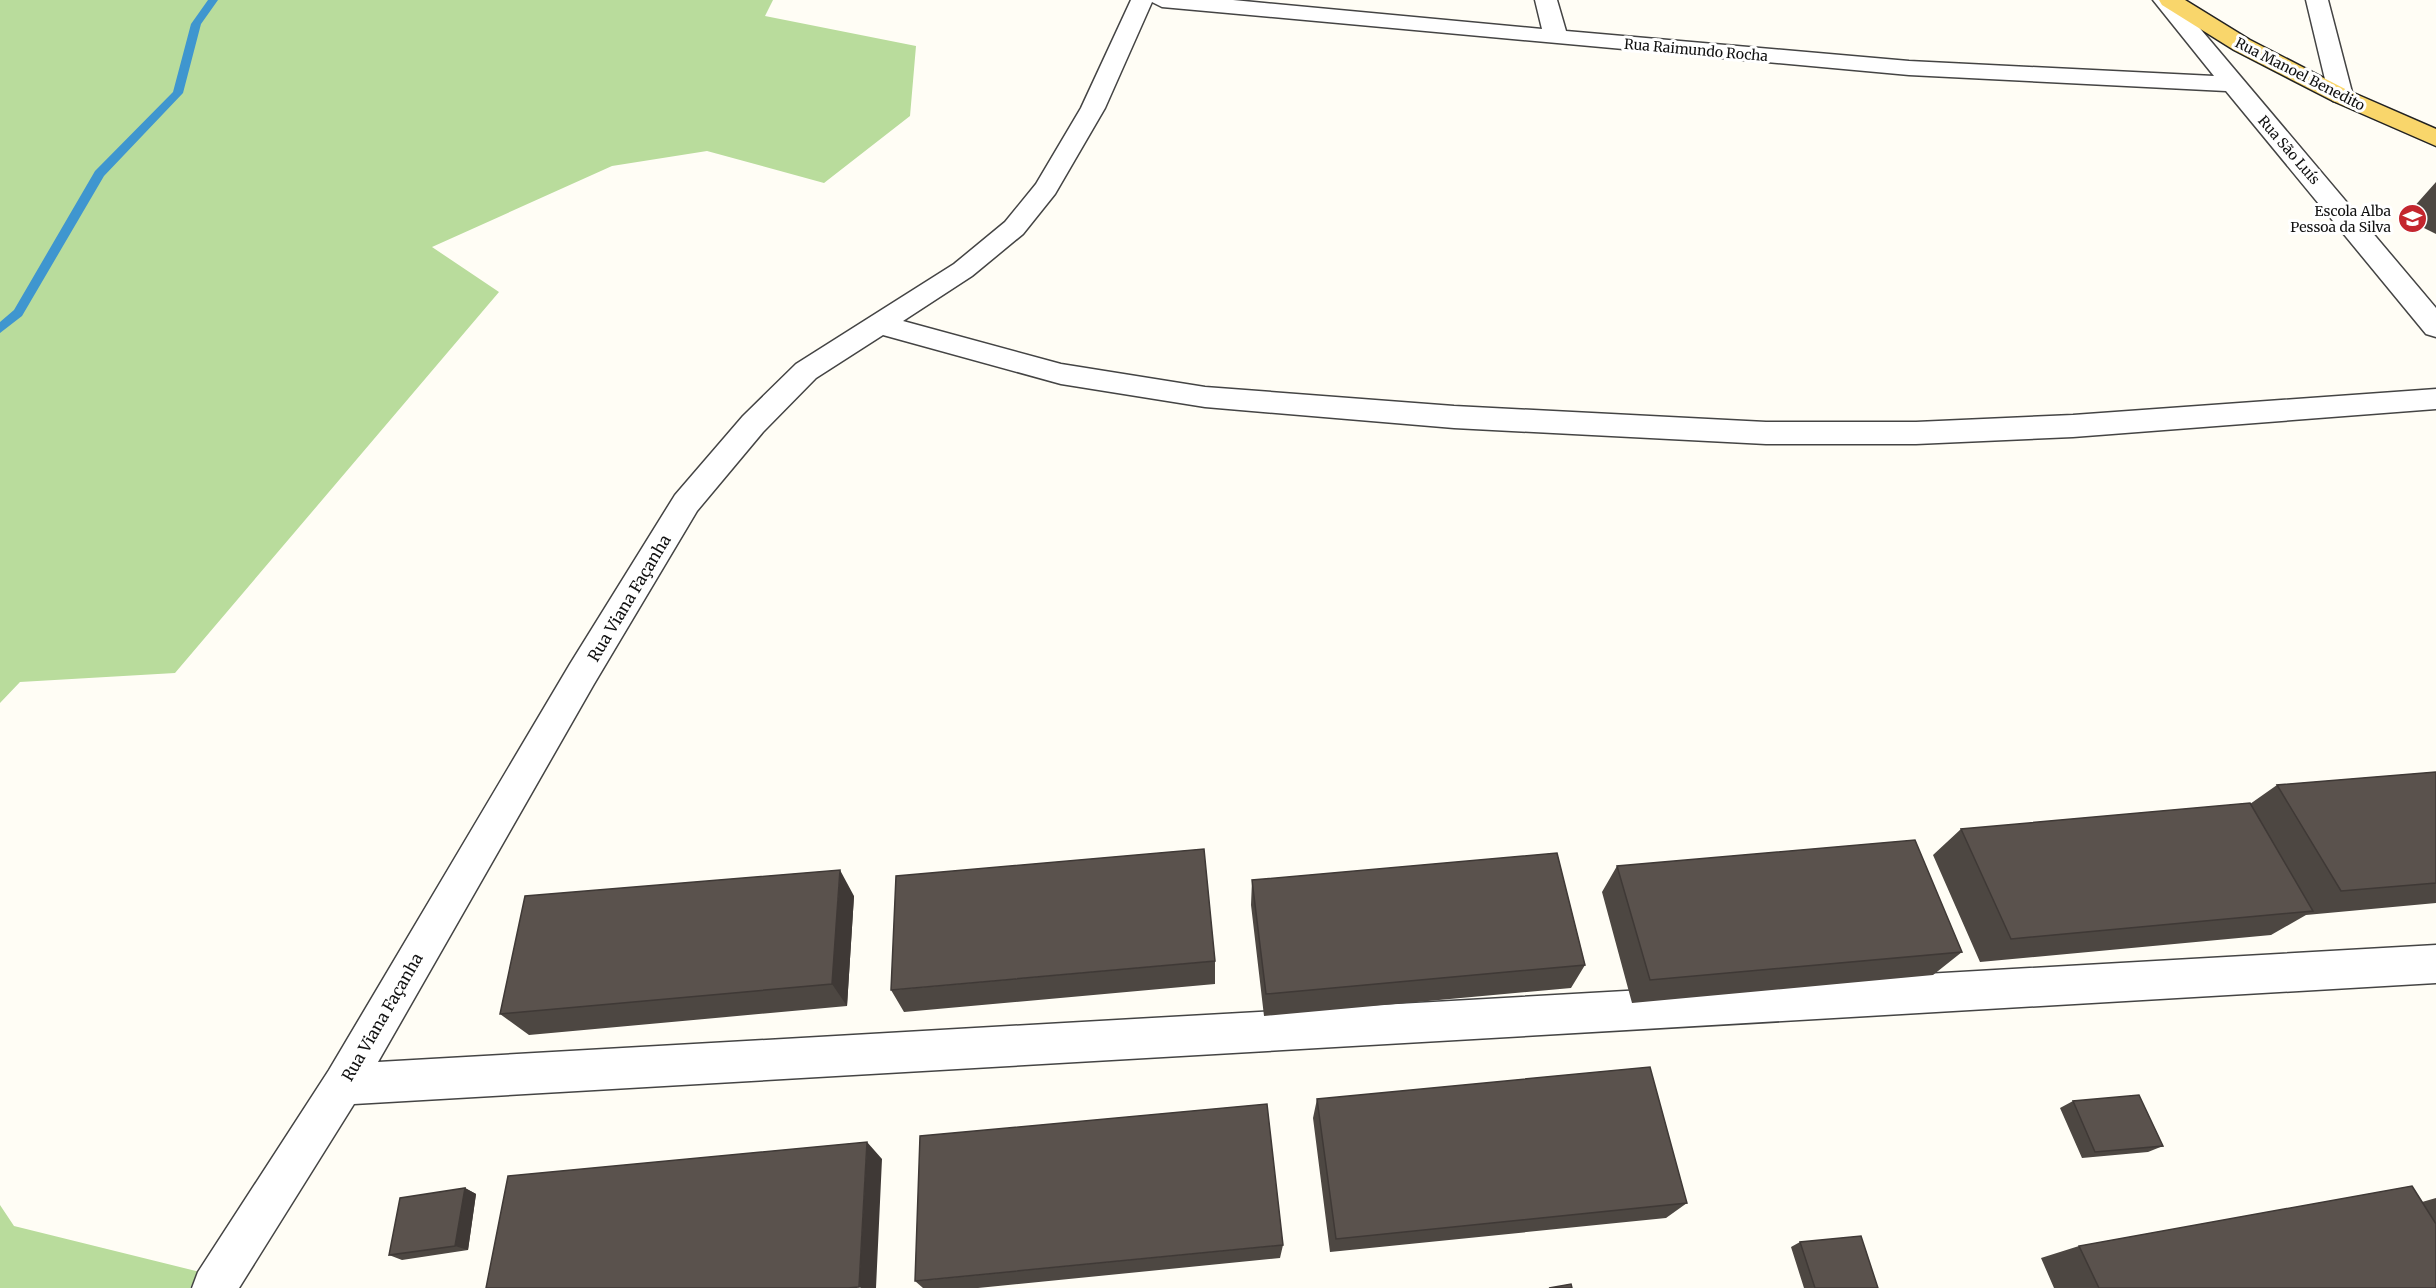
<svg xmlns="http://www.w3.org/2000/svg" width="2436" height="1288" viewBox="0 0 2436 1288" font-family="Merriweather,serif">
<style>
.forest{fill:#b9dc9c}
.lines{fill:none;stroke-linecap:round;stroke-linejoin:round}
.stream{fill:#3f96cf;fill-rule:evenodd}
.minor-casing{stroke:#444;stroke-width:3}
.major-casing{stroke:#222;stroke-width:3}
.minor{fill:#fff;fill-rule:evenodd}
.major{fill:#f9d66b;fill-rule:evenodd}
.wall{fill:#4d4742}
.shaded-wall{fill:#3f3936}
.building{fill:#5a524d;stroke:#3f3936;stroke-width:1.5}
.labels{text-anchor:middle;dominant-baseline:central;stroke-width:6;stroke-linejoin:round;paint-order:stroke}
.far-street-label{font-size:14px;fill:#111;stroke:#fff}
.far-poi-label{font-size:14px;fill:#111;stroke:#fff;text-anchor:end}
.street-label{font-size:16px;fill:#111;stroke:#fff}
</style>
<rect width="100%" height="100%" fill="#fffdf5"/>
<path class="forest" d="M0,0H773L765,16L916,46L910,116L824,183L707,151L612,166L432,247L499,292L175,673L20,682L0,703Z
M0,1205L14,1226L200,1272L190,1288H0Z"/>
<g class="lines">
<path class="stream" d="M208,0H218L201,24L183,93L104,176L22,316L0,333V322L14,310L95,171L173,92L191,24Z"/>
<defs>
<path id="minor" d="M1131,0H1233L1542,29L1535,0H1557L1566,31L1909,61L2214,76L2153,0H2176L2436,308V337L2426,334L2226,91L1909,75L1162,7L1152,2L1105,108L1055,194L1023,234L972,276L903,321L1061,364L1205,387L1454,406L1766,422H1916L2073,415L2436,389V409L2073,437L1916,444H1766L1454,428L1205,407L1061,384L883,335L816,378L763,432L697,511L594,684L378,1062L2436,945V983L354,1104L239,1288H192L198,1272L329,1070L570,664L675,495L743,416L796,364L954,264L1005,222L1036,184L1081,108Z
M2306,0H2328L2353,96L2349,101L2341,103L2333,101L2329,96Z"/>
<path id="major" d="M2159,0H2185L2250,40L2349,91L2436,129V146L2333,101L2234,50L2162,5Z"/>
</defs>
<use href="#minor" class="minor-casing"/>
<use href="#major" class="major-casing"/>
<use href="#minor" class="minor"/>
<use href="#major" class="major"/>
</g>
<path class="wall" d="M2436,182V234L2404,218Z
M2436,772V903L2306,915L2271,935L1980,962L1933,855L1961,829L2250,804L2277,785Z
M1617,866L1962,952L1933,975L1632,1003L1602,892Z
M1252,880L1585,965L1571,988L1264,1016L1251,905Z
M854,896L847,1006L529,1035L500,1014Z
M1215,961V984L904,1012L891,990Z
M1317,1099L1687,1203L1666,1218L1330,1252L1313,1118Z
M2073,1101L2163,1146L2148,1152L2082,1158L2060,1108Z
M465,1188L476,1194L468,1250L402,1260L389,1255Z
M2436,1198V1288H2054L2041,1258L2079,1246L2422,1202Z
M1800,1242L1878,1288H1804L1791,1247Z
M1283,1245L1280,1258L978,1288H923L915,1281Z"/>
<path class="shaded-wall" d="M840,870L854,896L847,1006L832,984Z
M867,1142L882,1159L876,1288H861L859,1287Z
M465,1188L476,1194L468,1250L455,1246Z"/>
<path class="building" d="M2436,772V883L2341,891L2277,785Z
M2250,803L2313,911L2011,939L1961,829Z
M1915,840L1962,952L1650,980L1617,866Z
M1204,849L1215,961L891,990L896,876Z
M1557,853L1585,965L1266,994L1252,880Z
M840,870L832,984L500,1014L525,896Z
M1650,1067L1687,1203L1336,1239L1317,1099Z
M2139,1095L2163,1146L2095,1152L2073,1101Z
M1267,1104L1283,1245L915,1281L920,1136Z
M867,1142L859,1287L847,1288H486L508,1176Z
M2412,1186L2436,1224V1288H2099L2079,1246Z
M465,1188L455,1246L389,1255L400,1198Z
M1861,1236L1878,1288H1815L1800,1242Z
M1571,1284L1572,1288H1549Z"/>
<defs>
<symbol id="school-disc" viewBox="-11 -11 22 22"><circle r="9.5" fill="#c4262e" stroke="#fff"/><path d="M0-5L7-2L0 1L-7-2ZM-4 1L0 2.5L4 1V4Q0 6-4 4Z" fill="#fff"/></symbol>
</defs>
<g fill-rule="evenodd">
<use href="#school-disc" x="2396" y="202" width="33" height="33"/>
</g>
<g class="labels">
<g class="far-street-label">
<text transform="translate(1696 50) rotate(5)">Rua Raimundo Rocha</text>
<text transform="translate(2300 74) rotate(27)">Rua Manoel Benedito</text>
<text transform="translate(2289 150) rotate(49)">Rua São Luís</text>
</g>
<g class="far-poi-label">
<text x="2391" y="211">Escola Alba<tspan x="2391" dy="16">Pessoa da Silva</tspan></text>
</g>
<g class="street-label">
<text transform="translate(629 598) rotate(-59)">Rua Viana Façanha</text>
<text transform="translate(382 1017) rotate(-60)">Rua Viana Façanha</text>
</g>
</g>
</svg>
